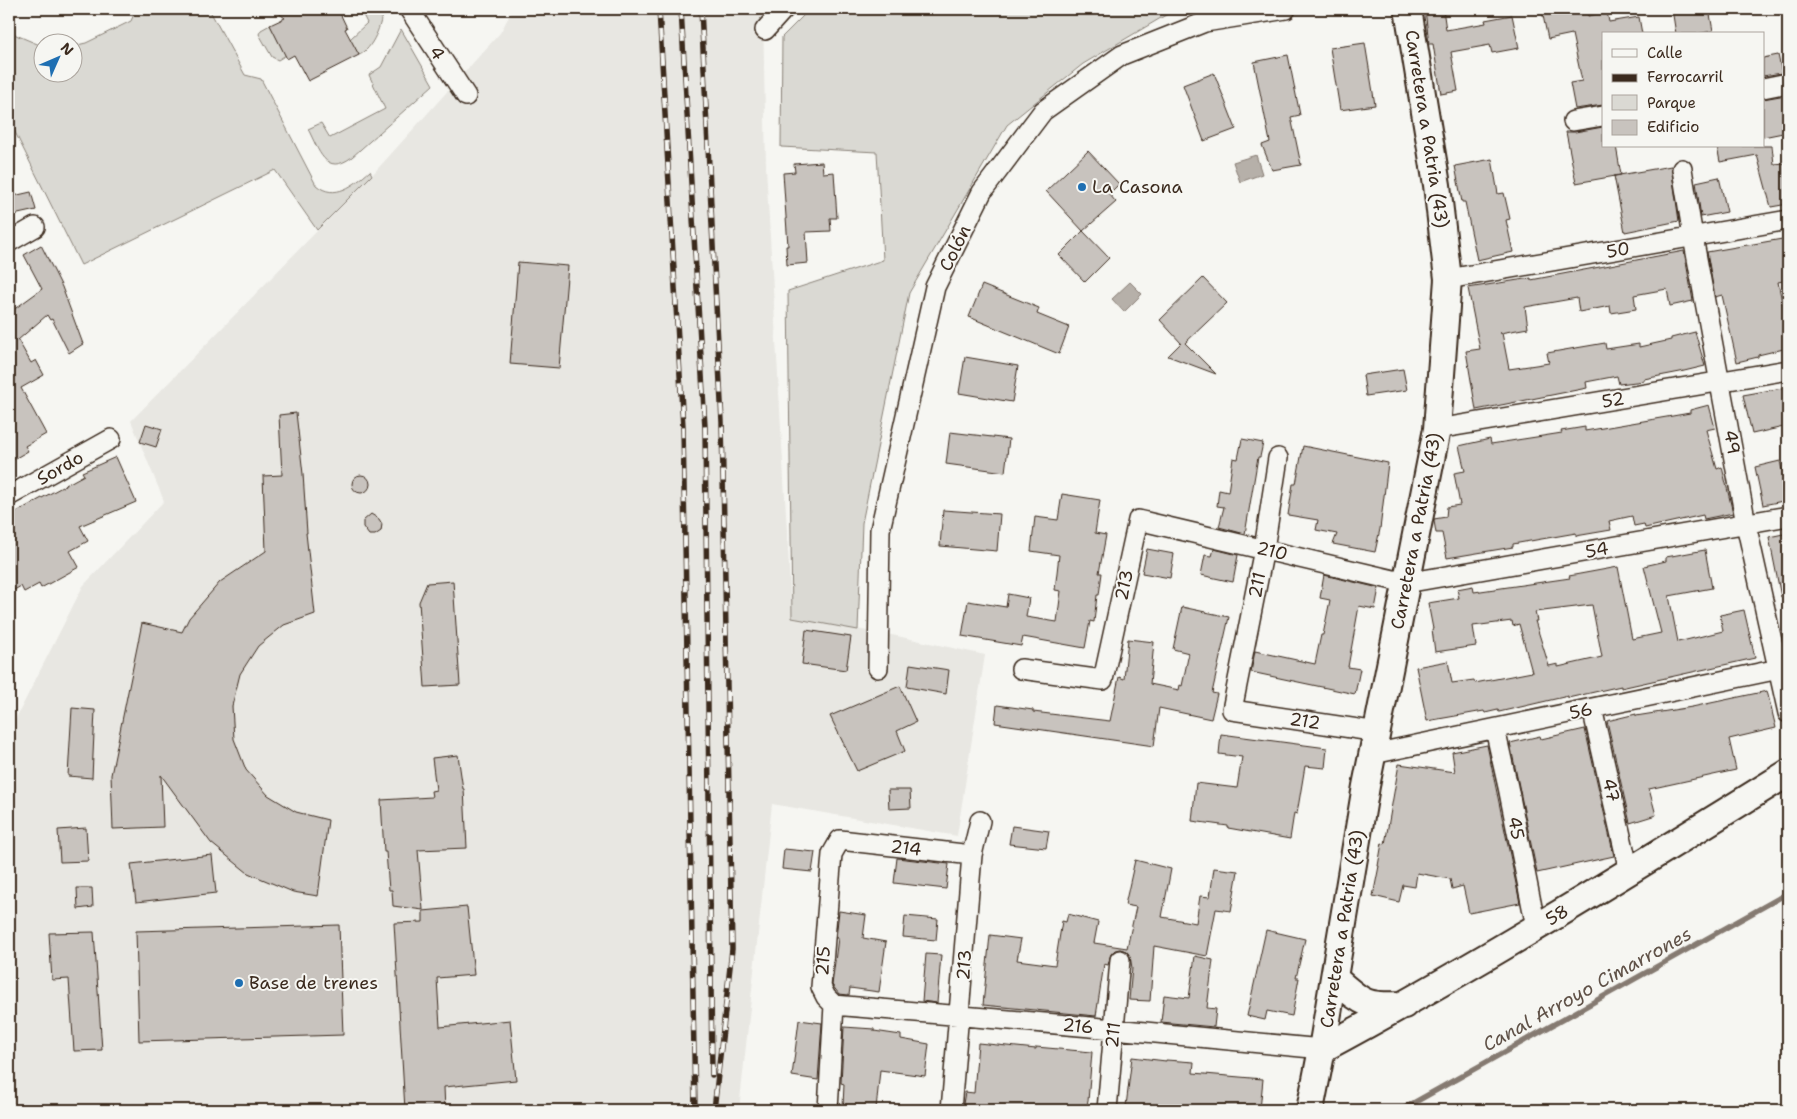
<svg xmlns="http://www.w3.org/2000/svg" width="1797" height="1119" viewBox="0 0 1797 1119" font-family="'Shantell Sans',sans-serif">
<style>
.built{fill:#e8e7e2}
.green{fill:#dad9d3;stroke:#8a8278}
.water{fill:#b6b0a9;stroke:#857a71}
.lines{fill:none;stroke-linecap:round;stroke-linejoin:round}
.stream{stroke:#857a71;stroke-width:5.5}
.building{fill:#c8c3be;stroke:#3b2a1e;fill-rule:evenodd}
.street-casing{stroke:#3b2a1e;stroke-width:22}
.secondary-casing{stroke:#3b2a1e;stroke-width:30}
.street{stroke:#f6f6f2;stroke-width:19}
.secondary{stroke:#f6f6f2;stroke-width:26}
.rail-casing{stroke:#3b2a1e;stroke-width:5.5}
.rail{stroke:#f6f6f2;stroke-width:4;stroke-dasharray:11;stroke-linecap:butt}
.poi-dot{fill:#1f6fb2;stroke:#f6f6f2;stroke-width:2}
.labels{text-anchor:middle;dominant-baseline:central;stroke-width:4;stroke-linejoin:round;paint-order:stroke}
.street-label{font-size:18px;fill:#3b2a1e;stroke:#f6f6f2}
.poi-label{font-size:18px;fill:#3b2a1e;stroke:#f6f6f2;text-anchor:start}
.water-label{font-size:19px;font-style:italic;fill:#605248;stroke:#f6f6f2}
</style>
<rect width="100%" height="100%" fill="#f6f6f2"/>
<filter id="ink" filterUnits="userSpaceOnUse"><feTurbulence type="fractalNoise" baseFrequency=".02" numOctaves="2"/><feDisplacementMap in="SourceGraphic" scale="10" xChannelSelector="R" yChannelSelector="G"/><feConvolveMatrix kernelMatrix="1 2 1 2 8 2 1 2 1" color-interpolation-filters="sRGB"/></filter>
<g filter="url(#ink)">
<path class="built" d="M513,9H758L763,14L766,167L792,618L897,636L985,655L957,836L772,804L739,1110H9V732L83,586L164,501L131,421L317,231L372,175L500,33Z"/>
<path class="green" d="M142,9H209L245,75L261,79L316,185C335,201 354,185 370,171L372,175L317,230L275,170L81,265L9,120V26L16,35L42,46V72H72L73,46L86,43L131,21L134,14Z
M360,9H382C383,23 372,50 359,55L350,39L367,23Z
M810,9H1176L1083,64L1007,125L909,293L862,523L858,630L792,618L788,291L883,260L877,152L781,147L782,37Z
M270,25L286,55L278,60L272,57L259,34L261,30Z
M401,29L433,85L352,157C325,177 319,150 308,129L321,123L330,138L385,109L369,75L381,67Z"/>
<path class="water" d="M1256,155L1262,174L1240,182L1233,162Z
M1130,282L1142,294L1124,312L1112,299Z"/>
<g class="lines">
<path class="stream" d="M1401,1110L1788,893"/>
</g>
<path class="building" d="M273,9H338L347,28L345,29L359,55L308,81L294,55L287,59L270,25L285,18Z
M1425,9H1443L1446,30L1486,23L1485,20L1512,15L1519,48L1492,53L1490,45L1451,52L1458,91L1441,94L1433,44H1429Z
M1551,9H1586L1588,16L1607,12L1609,22L1639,17L1642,34H1603V105L1575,109L1570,83L1582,81L1572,34L1548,39L1542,11Z
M1672,9H1709L1713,31L1696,34H1676Z
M1365,43L1375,105L1340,110L1330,48Z
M1288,55L1300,115L1291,117L1301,165L1272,170L1262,145L1270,142L1254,62Z
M1778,55L1782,73L1763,76V58Z
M1214,73L1236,129L1204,141L1183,85Z
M1786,95L1787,100H1788V132L1763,137V99Z
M1603,127V146H1616L1621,175L1576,183L1566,132H1575Z
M1717,146H1772L1774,164L1785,163L1788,185V204L1771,207L1757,155L1720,162Z
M1088,151L1119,184L1109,194L1116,202L1083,231L1046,191Z
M1492,159L1498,194L1504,193L1510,219L1506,220L1513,252L1477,260L1465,202H1462L1455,166Z
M822,162L823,173L834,172L837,218H830L831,231L806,232L808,263L787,265L786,246H788L783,173L795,172L794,164Z
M1671,166L1679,221L1625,232L1614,176Z
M1719,177L1727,212L1701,217L1696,182Z
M31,192L36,210L9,216V197Z
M1083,231L1109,258L1085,282L1059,255Z
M1788,238V280L1778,282L1785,316H1788V348L1758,355V357L1737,362L1722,295L1715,297L1707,252Z
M41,245L62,287L83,344L69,353L52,319L50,320L47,315L18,340L31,363L36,360L44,375L21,388L46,434L25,446L28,451L9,462V313L42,289L24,255Z
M1684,251L1693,301L1670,306L1667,289L1634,295L1636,309L1611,313L1610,306L1579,312L1577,298L1525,307L1528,328L1500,333H1502L1509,369L1549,363L1547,353L1605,343L1606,349L1639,344V347L1671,340V338L1695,332L1705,366L1680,372L1644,379V381L1619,384L1617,376L1586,382L1587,388L1476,410L1466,351L1480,349L1468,288L1531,278V280Z
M518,262L568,266L559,368L510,364Z
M1203,278L1227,303L1185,343L1216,374L1168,356L1181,343L1160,320Z
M982,285L1039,308L1037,314L1069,327L1059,354L969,317Z
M965,357L1018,366L1012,402L959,393Z
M1403,369L1407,390L1366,396L1363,375Z
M1788,387V426L1752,434L1743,395Z
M1709,405L1715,428L1706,430L1717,469L1722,467L1733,513L1704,519L1703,515L1645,528L1644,524L1634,526L1632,516L1609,521L1611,530L1576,536V533L1513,544V547L1447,558L1442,533H1436L1434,521V519L1446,517L1447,507L1460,505L1454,473L1465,471L1459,446L1490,439L1491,444L1562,433L1561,431L1585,427V431L1690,413V410Z
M296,413L303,474L307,533H306L315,614L284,625L258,646L240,674L232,706L234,739L246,770L268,795L296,812L328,820L318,896L293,892L248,873L211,843L161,775L163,827L113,829L111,775L142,623L182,632L189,618L220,582L266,551L263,476L282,475L279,415Z
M146,424L162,429L156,447L140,442Z
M950,432L1009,439L1005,472L946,464Z
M1242,439L1263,443L1260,457H1258L1245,534L1219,527L1224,507L1217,506L1219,490L1228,492L1233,458L1238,459Z
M1303,446L1388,463L1380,529L1375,552L1333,544L1337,534L1316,530L1318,520L1288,515L1293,484H1296Z
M116,457L136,502L80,526L88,541L70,551L79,567L41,588L39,584L24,592L21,586L9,593V516L84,475L82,472Z
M1780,461L1782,470L1788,469V500L1763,505L1755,467Z
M352 484a9 9 0 1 1 18 0a9 9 0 1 1-18 0Z
M1062,494L1100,500L1095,533L1106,535L1099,573H1102L1099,595H1097L1094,622L1090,621L1085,648L1023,637L1021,646L962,636L968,601L1006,607L1008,594L1029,598L1026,617L1057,622L1061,591L1055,590L1059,555L1031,551L1035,517L1058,520Z
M943,510L1000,514L997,551L940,546Z
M371,514L379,519L382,524L381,531L375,535H369L363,527V521Z
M1788,533V596L1781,597L1769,537Z
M1147,549L1174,554L1170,578L1142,573Z
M1214,549L1238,555L1233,582L1201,575L1205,555L1212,556Z
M1705,550L1712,588L1669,596L1678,642L1723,631L1720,615L1744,610L1755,658L1621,688V686L1568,698V696L1499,712L1498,710L1485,713L1484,711L1427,721L1416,667L1448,661L1452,683L1474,680L1475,683L1532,672L1519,624L1513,626L1512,621L1473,626L1476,646L1435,652L1432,629H1433L1428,603L1459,598L1457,589L1473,586L1474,592L1570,578L1569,576L1618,567L1632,639L1661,633L1644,566L1666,561V557ZM1592,605L1602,657L1558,667V664L1549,666L1535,621H1537L1535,612Z
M1324,575L1379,588L1375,609L1359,606L1348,667L1360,669L1355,694L1251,672L1255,651L1315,664L1321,635H1323L1330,600L1320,598Z
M453,581L460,685L425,687L419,602L427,583Z
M1182,607L1229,617L1212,693L1217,694L1211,719L1159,708L1154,746L995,723L997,705L1033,710V712L1110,721L1119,677L1124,679L1128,639L1154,642L1150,684L1179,690L1180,685L1182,686L1189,653L1173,649Z
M806,630L851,637L846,670L802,664Z
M910,664L949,670L946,694L907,687Z
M900,686L916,722L897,731L905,751L857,771L830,716Z
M1767,691L1776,728L1729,739L1736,770L1649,789L1656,815L1630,823L1607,721L1636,714V716L1692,707Z
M72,708L95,710L92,778L68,776Z
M1585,729L1614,856L1537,873L1510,743L1540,736L1541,739Z
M1221,734L1327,748L1325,768L1305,766L1297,814L1294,813L1290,839L1228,828V826L1192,821L1196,783L1237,788L1242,757L1219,754Z
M1487,745L1520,903L1469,913L1463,886L1452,889L1450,879L1417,873L1415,887L1403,885L1399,902L1373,896L1379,866H1378L1382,843L1385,844L1399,764L1455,772L1452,752Z
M458,755L463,789H464L467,848L418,850L423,910L393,906L392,890H389L386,852H384L381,800L432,797L431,791L436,790L432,758Z
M888,790H910L911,808L889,809Z
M1012,826L1049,831L1046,848L1009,844Z
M86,828L88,861L60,862L58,830Z
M784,849L815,852L812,872L782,869Z
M212,855L216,893L136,902L131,864Z
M897,858L949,864L946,889L894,883Z
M1135,860L1171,869L1162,917L1196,923L1200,896L1210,897L1214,868L1238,871L1231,911L1216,909L1207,956L1154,946L1150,1001L1129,1000L1132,968L1130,956L1126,951L1120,949L1115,950L1111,954L1108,965L1104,964L1096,1016L983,1005L990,935L1021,939L1017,960L1055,965L1062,921L1066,922L1068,914L1098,922L1094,943L1127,948L1136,907L1125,905Z
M77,888H92L93,907L78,909Z
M467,907L474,975L437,978L440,1027L510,1020L516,1080L444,1087L445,1110H405L394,923L423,922V911Z
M839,911L866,915L863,938L886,942L879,992L850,988L849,995L839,994L832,985L838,938H836Z
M905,916L938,919L936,940L903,937Z
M339,925L343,1035L139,1041L136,931Z
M1266,930L1305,939L1296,978H1299L1292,1016L1267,1011L1265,1020L1247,1016Z
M94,932L102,1050L74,1051L69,979L52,980L49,933Z
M926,954L941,955L937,1003L922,1001Z
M1195,956L1213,960L1207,1008L1216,1009L1214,1027L1161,1022L1164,995L1189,998Z
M799,1020L822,1023L818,1080L792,1076Z
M844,1027L874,1029V1031L901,1035V1039L929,1044L925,1076L880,1070L876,1109L843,1106L844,1084L841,1083Z
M978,1043L1036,1049V1047L1092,1052L1088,1101L1086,1110H962L965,1092L974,1093Z
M1132,1057L1166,1061V1060L1194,1062L1193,1073L1263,1079L1260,1110H1217L1190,1108V1110H1158L1126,1106Z"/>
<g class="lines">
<defs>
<path id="street" d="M409,9L466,96
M765,30L784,9
M1763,88L1788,83
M1573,121L1603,116
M1682,169L1693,237L1746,524L1788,713
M9,242L35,227
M1448,279L1788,220
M1437,429L1788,370
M1278,458L1264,549L1232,710L1378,732
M9,496L111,439
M878,668L880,530L935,287L982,192L1043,111L1122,55L1205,22L1286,9
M1021,669L1103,680L1138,520L1406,583L1788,516
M1592,708L1629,871
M1495,729L1508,787L1536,927
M1373,754L1788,667
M834,1005L1114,1029L1322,1049
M828,1110L834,1005L826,997L821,987L832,854L840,840L972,855
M951,1110L972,855L980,821
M1107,1110L1120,960"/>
<path id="secondary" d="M1334,978C1363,1003 1364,1007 1404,1005
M1322,1049C1481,964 1635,868 1788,773
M1310,1110L1322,1049L1366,786L1437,429L1448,279L1437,185L1408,9"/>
</defs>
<use href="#street" class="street-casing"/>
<use href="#secondary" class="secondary-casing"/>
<use href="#street" class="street"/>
<use href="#secondary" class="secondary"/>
<defs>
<path id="rail" d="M659,9L683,427L695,1110
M681,9L705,427L712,1075
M701,9L722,422L732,949L714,1110"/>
</defs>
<use href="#rail" class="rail-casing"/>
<use href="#rail" class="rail"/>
</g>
</g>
<g class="poi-dot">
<circle cx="1082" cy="187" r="5"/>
<circle cx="239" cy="983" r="5"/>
</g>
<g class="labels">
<g class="street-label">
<text transform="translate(437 53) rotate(57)">4</text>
<text transform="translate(1427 129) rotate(81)">Carretera a Patria (43)</text>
<text transform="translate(955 248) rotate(-64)">Colón</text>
<text transform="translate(1618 250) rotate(-10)">50</text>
<text transform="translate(1613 400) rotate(-9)">52</text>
<text transform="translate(1732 442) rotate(80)">49</text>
<text transform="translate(60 468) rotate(-29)">Sordo</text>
<text transform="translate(1416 531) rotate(-79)">Carretera a Patria (43)</text>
<text transform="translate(1597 550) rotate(-10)">54</text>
<text transform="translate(1272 551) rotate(13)">210</text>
<text transform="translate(1124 585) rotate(-78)">213</text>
<text transform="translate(1257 585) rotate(-79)">211</text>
<text transform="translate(1581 711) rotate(-12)">56</text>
<text transform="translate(1305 721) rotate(9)">212</text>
<text transform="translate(1611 790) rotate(77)">47</text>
<text transform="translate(1516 828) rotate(79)">45</text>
<text transform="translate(906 848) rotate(7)">214</text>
<text transform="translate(1557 915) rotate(-31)">58</text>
<text transform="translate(1342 929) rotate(-81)">Carretera a Patria (43)</text>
<text transform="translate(823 961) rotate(-86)">215</text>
<text transform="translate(964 965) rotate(-86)">213</text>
<text transform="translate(1078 1026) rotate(5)">216</text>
<text transform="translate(1113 1035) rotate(-85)">211</text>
</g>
<g class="poi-label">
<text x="1092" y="187">La Casona</text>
<text x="249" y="983">Base de trenes</text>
</g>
<g class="water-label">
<text transform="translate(1587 989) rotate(-29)">Canal Arroyo Cimarrones</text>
</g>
</g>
<rect width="1797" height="1119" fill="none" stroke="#f6f6f2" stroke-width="30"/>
<rect x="15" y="15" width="1767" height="1089" fill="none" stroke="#3b2a1e" stroke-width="2" filter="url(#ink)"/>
<rect x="1602" y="32" width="162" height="115" fill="#f6f6f2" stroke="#aba49d"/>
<rect x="1612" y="49" width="25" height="8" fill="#f6f6f2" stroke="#aba49d"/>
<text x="1647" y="58" font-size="15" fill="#3b2a1e">Calle</text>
<rect x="1612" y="74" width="25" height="8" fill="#3b2a1e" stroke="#aba49d"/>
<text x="1647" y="82" font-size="15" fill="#3b2a1e">Ferrocarril</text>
<rect x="1612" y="95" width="25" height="15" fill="#dad9d3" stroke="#aba49d"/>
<text x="1647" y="108" font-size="15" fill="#3b2a1e">Parque</text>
<rect x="1612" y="120" width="25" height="15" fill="#c8c3be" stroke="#aba49d"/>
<text x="1647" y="132" font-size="15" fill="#3b2a1e">Edificio</text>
<g transform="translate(58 58) rotate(45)"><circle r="24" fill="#f6f6f2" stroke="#aba49d"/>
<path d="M0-4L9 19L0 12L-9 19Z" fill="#1f6fb2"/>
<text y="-8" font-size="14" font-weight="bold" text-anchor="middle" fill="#3b2a1e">N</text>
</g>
</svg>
